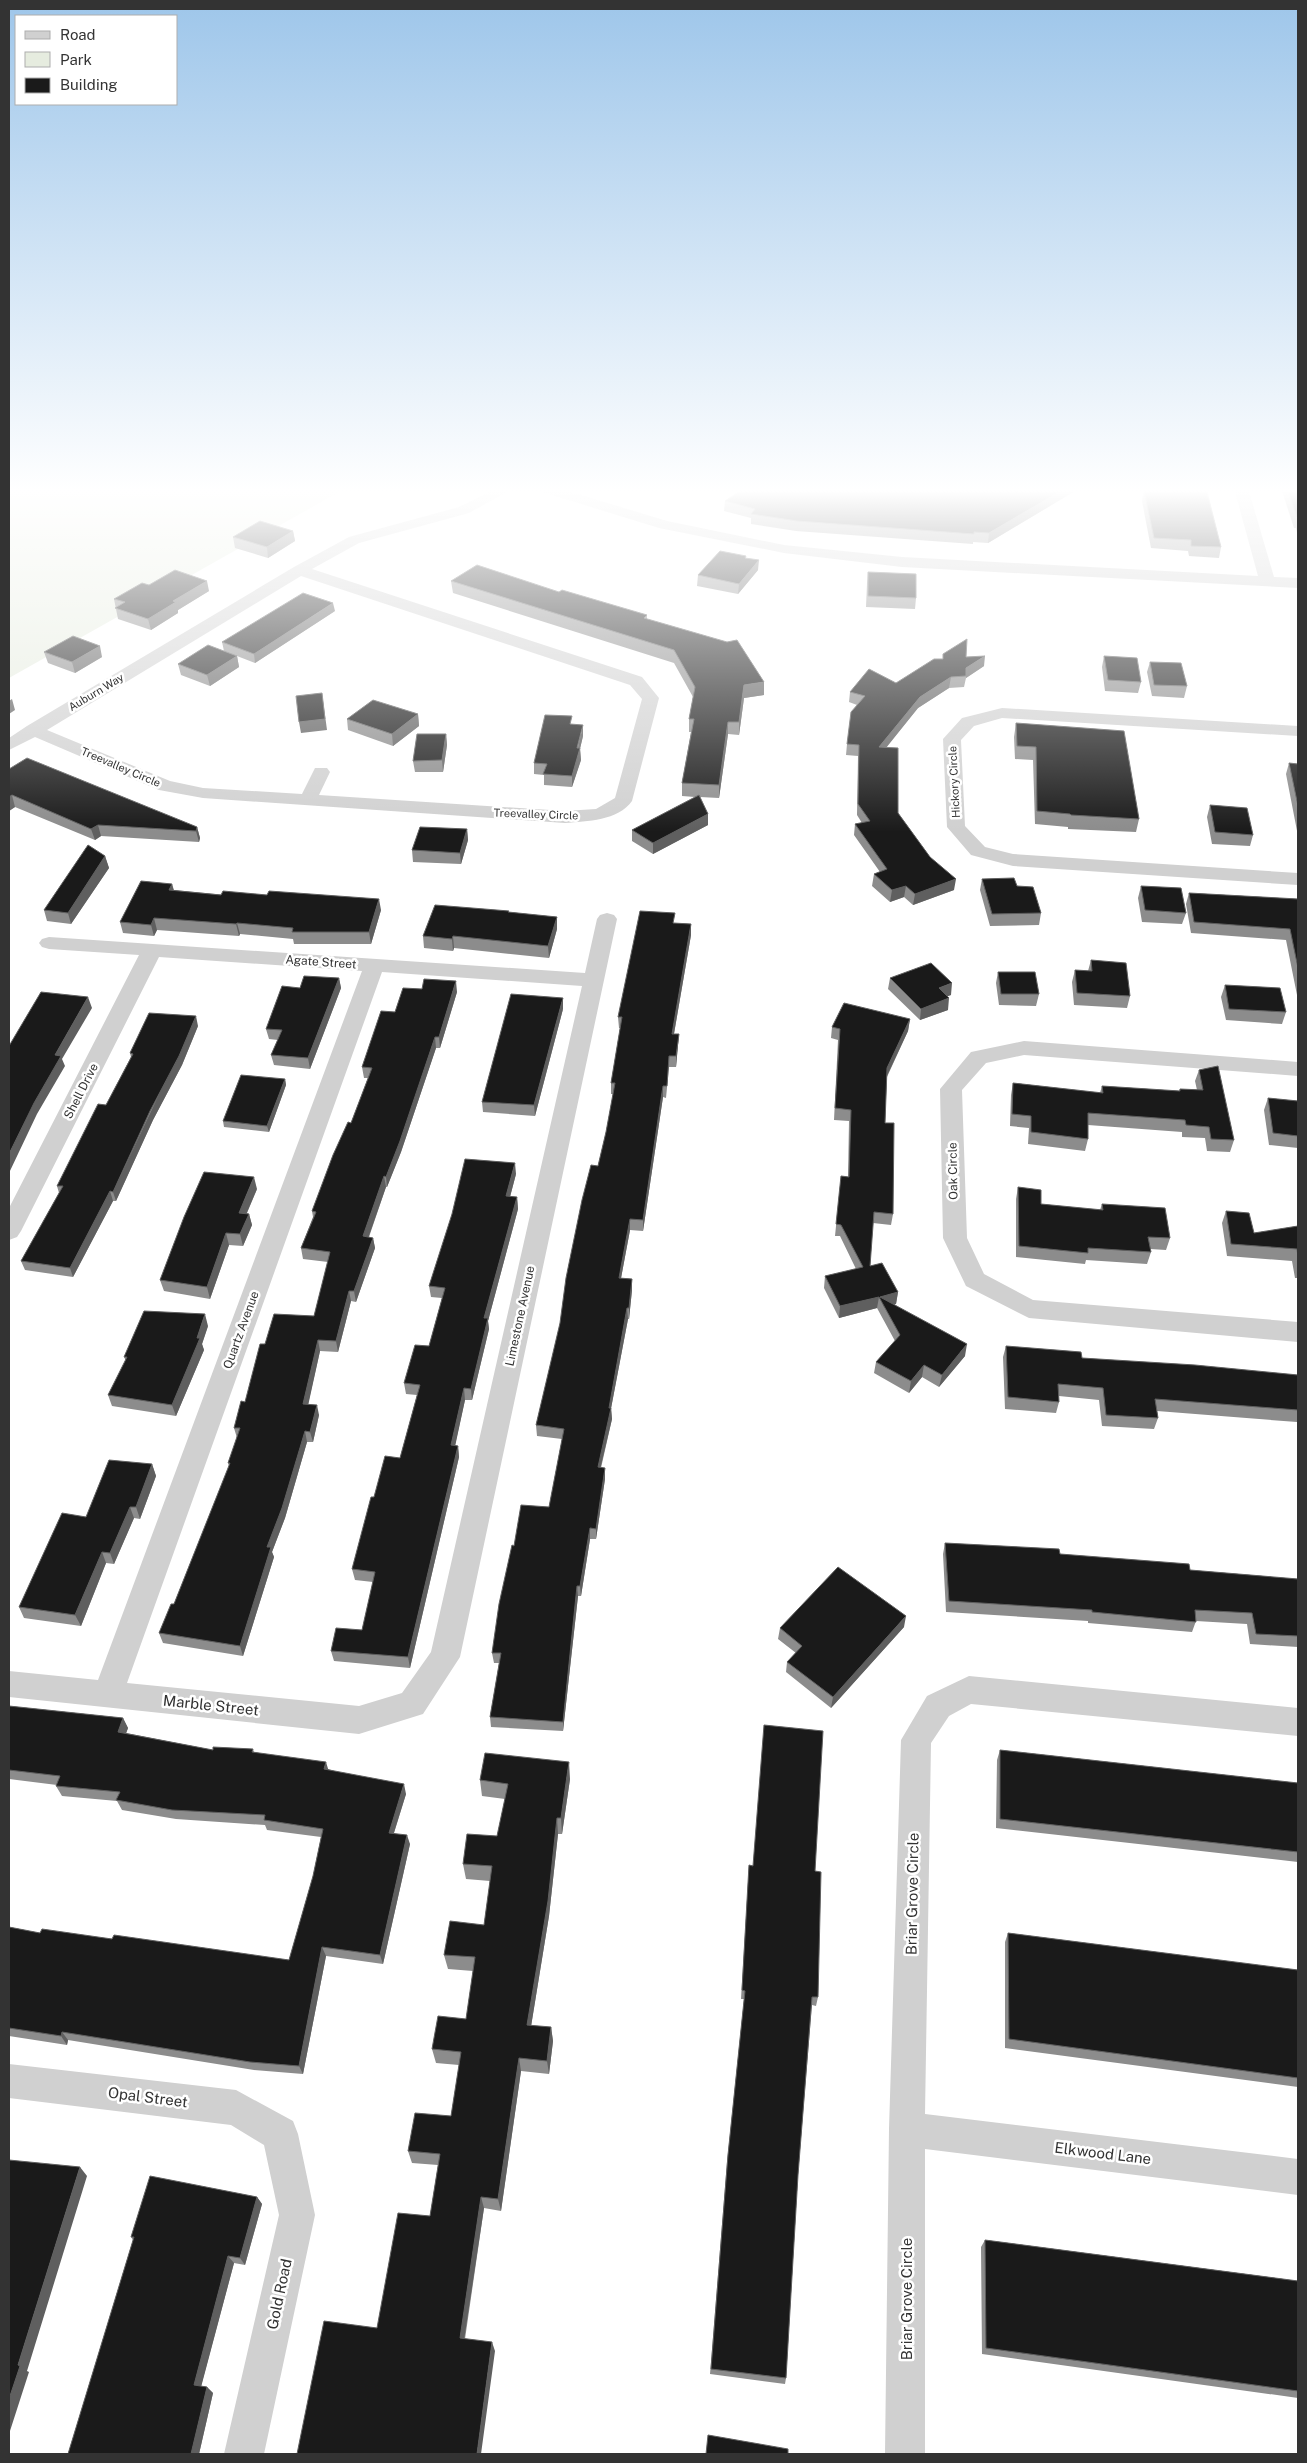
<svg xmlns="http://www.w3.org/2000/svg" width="1307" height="2463" viewBox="0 0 1307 2463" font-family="'Public Sans',sans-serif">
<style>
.green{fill:#e6ecdf}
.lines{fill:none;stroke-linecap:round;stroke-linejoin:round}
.minor{fill:#d0d0d0;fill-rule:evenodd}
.wall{fill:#8c8c8c}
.shaded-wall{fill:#5f5f5f}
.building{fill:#1a1a1a;stroke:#5f5f5f}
.labels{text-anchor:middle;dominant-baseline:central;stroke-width:5;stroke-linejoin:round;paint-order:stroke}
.far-street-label{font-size:11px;fill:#333;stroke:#fff}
.street-label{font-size:12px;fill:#333;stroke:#fff}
.near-street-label{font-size:15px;fill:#333;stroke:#fff}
</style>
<rect width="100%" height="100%" fill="#fff"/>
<path class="green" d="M9,488H346L9,678Z"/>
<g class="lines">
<path class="minor" d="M497,488H514L469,513L359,543L312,569L642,677L659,698L632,801C618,821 587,821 565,823L203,798L159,790L35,737L9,750V738L27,726L294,567L349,537L459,507ZM301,576L630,685L642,699L615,798L596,809L565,811L319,795L330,772L327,768H315L302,794L203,788L170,781L47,730Z
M537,488H558L667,521L784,545L902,557L1258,576L1234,488H1248L1274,577L1298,578V588L902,567L784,553L659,528L539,491Z
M1002,708L1298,726V736L1002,718L974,726L961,740L965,826L985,847L1013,854L1298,873V885L1013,866L971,855L947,827L943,739L962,718Z
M607,913L614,915L617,919L460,1657L423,1714L359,1734L9,1697V1671L98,1680L362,971L159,957L21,1231L17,1237L9,1240V1208L139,955L49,949L42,947L39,943L42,939L49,937L585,973L597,919L600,915ZM382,972L582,986L431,1652L402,1693L359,1706L127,1683Z
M1024,1041L1298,1062V1076L1024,1055L986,1063L962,1090L967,1238L984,1274L1033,1300L1298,1322V1342L1029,1318L966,1286L943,1238L940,1089L971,1052Z
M969,1676L1298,1708V1736L971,1704L949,1716L931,1743L925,2114L1298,2159V2195L925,2149V2454H885L889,2129L901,1740L927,1696Z
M9,2064L236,2090L293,2121L298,2134L315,2215L264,2454H224L279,2215L264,2145L231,2125L9,2098Z"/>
</g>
<path class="wall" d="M1080,488L988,543L973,542V544L796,531L751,524V518L724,511L725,501Z
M1164,488H1206L1221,547L1219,558L1189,556L1188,551L1151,548L1142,501L1144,491L1165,492Z
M1281,488H1298V537L1296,528H1294Z
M293,531L295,541L268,558L235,548L233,537Z
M746,556V558L758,570L738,594L697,586L698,575Z
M868,572L916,598L915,609L866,607L867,583Z
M451,581L559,592L647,615V619L764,695L744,698L739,735L728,734L719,798L700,797L708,814V825L653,854L632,841V830L695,797L682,796V783L691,732H689V719L693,697L674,663L453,593Z
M149,585L209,591L178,610V613L151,630L118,619L114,599Z
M335,611L255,663L237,656L239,667L210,686L181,675L178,664L224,651L222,642Z
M44,652L102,657L75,673L48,663Z
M1104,656L1141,682L1138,693L1105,691L1102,667Z
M966,657L984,666L966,678L964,687L949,688L918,708L886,747L898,813L954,890L913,905L904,897L890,902L872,886L874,874L880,872L854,835L855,824L862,823L857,815L858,756L846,755L847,744L857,705L849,702L850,692L896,683Z
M1150,662L1187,686L1184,698L1152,696L1147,672Z
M418,714L419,726L393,746L348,730L347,719Z
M1016,723L1139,819L1136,832L1068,829V827L1035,824L1033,760L1015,759L1014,737Z
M572,724L583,736L580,748L581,760L572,787L544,785V775L534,774V763Z
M446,734L447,745L443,772H415L413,761Z
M1289,763L1298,764V836L1286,774Z
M9,769L197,827L200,838L199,842L101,836L95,840L15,807L9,811Z
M1210,805L1253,835L1250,846L1212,844L1207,817Z
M467,829L468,840L461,864L413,862L412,850Z
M105,856L109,868L71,924L47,921L44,910Z
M982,879L1017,886L1041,913L1039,925L990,926L980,890Z
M172,884L174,890L381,910L371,944H294L293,939L240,934L239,936L157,930L154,936L123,933L120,922Z
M1141,886L1186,913L1182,924L1142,922L1138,898Z
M1189,893L1298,899V1000L1286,940L1191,933L1186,904Z
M509,912L557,917V929L549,958L454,948L453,951L424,948L423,936Z
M675,923L691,924V935L674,1034H679L676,1067H669L666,1098L663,1097L643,1231L630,1230L621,1278L632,1279V1290L629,1319H628L611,1408L612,1419L601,1468L605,1479L596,1539H590L581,1596H578L563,1731L491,1727L490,1717L499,1663H494L492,1653L514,1546L549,1507L562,1439L537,1436L536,1425L606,1132L613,1094H611V1083L620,1028H619L618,1017Z
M1091,960L1130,996L1127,1008L1074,1005L1072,982L1075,970L1088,971Z
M998,972L1039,994L1036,1006L999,1005L996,983Z
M339,978L341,988L310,1069L274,1065L271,1055L278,1040L269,1039L266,1029L300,988Z
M890,978L951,995L947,996L948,1010L920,1020L888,989Z
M1225,985L1286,1012L1282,1024L1226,1020L1221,997Z
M457,992L440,1048H436L401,1152L387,1187H386L369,1237L373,1238L375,1248L356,1302L351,1301L338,1352L320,1351L308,1404L319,1415L313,1442H307L285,1518L272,1552L274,1557L243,1656L163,1643L159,1633L174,1604L229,1466L228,1463L237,1438L234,1428L245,1402L265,1344L314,1316L328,1262L303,1259L301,1248L313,1217L312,1211L351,1123L368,1078H364L362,1067L395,1012Z
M563,1009L535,1116L483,1112L482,1102Z
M910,1019L908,1031L887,1077L885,1123L893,1214L891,1225L873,1223L870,1266L898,1292L896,1304H894L965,1356L939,1387L922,1377L909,1393L874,1373L876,1362L895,1341L877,1308L839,1318L824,1288L825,1276L856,1269L840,1236H835L841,1176L848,1177L849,1121L834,1120L838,1040L831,1038L832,1027Z
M198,1026L182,1065L153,1120L116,1201H113L73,1277L25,1270L21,1261L59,1193L57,1186L106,1105L131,1057L130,1053Z
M1199,1070L1234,1140L1230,1152L1207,1151L1205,1138L1182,1137V1132L1088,1125V1139L1085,1151L1028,1144L1029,1128L1010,1126L1011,1095L1013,1083L1100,1093L1102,1086L1179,1091L1180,1089L1197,1090L1195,1081Z
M285,1079L286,1085L269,1132L224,1127L223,1121Z
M1268,1098L1298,1101V1148L1269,1145L1264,1110Z
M516,1174L510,1197H517L518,1209L488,1321L489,1329L472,1400H465L455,1445L458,1446L459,1457L410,1668L334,1661L331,1651L362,1630L373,1582L355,1580L352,1569L374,1497L400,1458L417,1395L406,1394L404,1383L429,1346L442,1298L431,1297L429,1286Z
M1018,1187L1041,1204L1100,1210L1102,1204L1170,1238L1166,1250L1150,1249L1151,1252L1147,1264L1086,1260L1085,1264L1016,1257V1199Z
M257,1189L247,1213L249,1214L252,1225L243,1246L229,1245L210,1299L164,1291L160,1280Z
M1226,1211L1254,1233L1298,1226V1278H1295L1292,1261L1227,1256L1222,1223Z
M208,1326L202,1344L204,1350L176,1416L112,1406L108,1395L126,1361L124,1357Z
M1006,1346L1082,1358L1298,1375V1427L1297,1422L1157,1411L1158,1418L1154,1429L1102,1426L1099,1400L1059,1396V1402L1056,1413L1005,1409L1003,1357Z
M152,1464L156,1476L140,1519L134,1518L114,1564L106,1563L81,1626L24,1618L19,1607L86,1517Z
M945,1543L1060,1554L1190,1570L1298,1579V1647L1250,1644L1247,1624L1196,1621L1192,1632L1088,1623V1621L946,1612L943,1554Z
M904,1627L831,1708L786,1672L787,1662L796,1653L778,1639L780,1628Z
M9,1706L123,1718L128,1728L126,1733L213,1750L253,1749L254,1752L328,1769L406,1794L394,1833L410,1844L383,1964L326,1956L303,2074L254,2070L68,2040L67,2045L9,2036V1927L40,1933L112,1939L289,1960L313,1876L321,1837L267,1830L265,1825L176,1819L122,1810L117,1801L62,1796L56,1786L57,1785L9,1779Z
M1000,1750L1298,1783V1862L996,1828L997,1760Z
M570,1779L562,1834H558L549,1916L531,2026L551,2027L553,2041L549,2074L521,2071L501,2211L484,2208L465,2339L495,2351L377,2328L430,2216L438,2165L412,2163L408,2151L451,2116L459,2065L436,2063L432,2049L466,2019L473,1971L448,1969L444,1955L484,1925L490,1881L466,1879L463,1864L497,1836L505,1799L482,1796L480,1780Z
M749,1865L815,1871L818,1997L816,2006L812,2005L798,2175L786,2378L785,2384L710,2374L727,2162L744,1999H741Z
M1008,1933L1298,1970V2087L1005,2048V1942Z
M257,2197L262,2204L245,2265L234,2263L201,2386L207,2387L213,2393L199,2454H68L133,2240L131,2237Z
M985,2240L1298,2281V2398L982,2354L981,2247Z"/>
<path class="shaded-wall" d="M1066,488H1080L988,543L989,533Z
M293,531L295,541L268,558L267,547Z
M759,560L758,570L738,594L739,584Z
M207,581L209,591L178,610V613L151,630L148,619L173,601Z
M333,603L335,611L255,663L254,654Z
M100,646L102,657L75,673L72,662Z
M237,656L239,667L210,686L207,675Z
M985,656L984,666L966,678V668Z
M951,677L949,688L918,708L878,758L879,747L920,697Z
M764,682V695L744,698L739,735V722L744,685Z
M322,693L327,730L301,733L299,722Z
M12,699L15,710L9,714V701Z
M418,714L419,726L393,746L392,734Z
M728,722V734L719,798V785Z
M583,725V736L580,749L581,760L572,787V776Z
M446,734L447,745L443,772L442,760Z
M12,795L15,807L9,811V797Z
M708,814V825L653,854V843Z
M98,825L101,836L95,840L91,829Z
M197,827L200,838L199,842L196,831Z
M467,829L468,840L461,864L460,853Z
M105,856L109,868L71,924L68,913Z
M956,879L954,890L913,905L915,894Z
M172,884L175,896L169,890Z
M906,886L904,897L890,902L892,890Z
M379,899L381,910L371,944L369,932Z
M557,917V929L549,958L548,946Z
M154,918L157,930L154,936L151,925Z
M237,923L240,934L239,936L236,924Z
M691,924V935L672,1045V1034Z
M453,936L454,948L453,951L452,939Z
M339,978L341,988L310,1069L308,1058Z
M456,981L457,992L440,1048L439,1037Z
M952,983L951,995L937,1000L939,988Z
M88,997L92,1008L62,1059L65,1066L37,1114L9,1173V1154L55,1055Z
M563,998V1009L535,1116L534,1105Z
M949,998L948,1010L920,1020L921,1009Z
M196,1016L198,1026L182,1065L153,1120L116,1201L113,1192Z
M910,1019L908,1031L885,1080L887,1068Z
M679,1034L676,1067V1056Z
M435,1037L436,1048L401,1152L387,1187L386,1177Z
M285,1079L286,1085L269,1132L267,1126Z
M663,1086V1097L643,1231V1220Z
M515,1163L516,1174L507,1208L506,1196Z
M384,1176L386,1187L365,1247L363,1236Z
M254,1177L257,1189L242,1224L239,1213Z
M110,1191L113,1201L73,1277L70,1268Z
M517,1197L518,1209L488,1321L489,1329L472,1400L471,1389L484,1318Z
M249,1214L252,1225L243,1246L240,1234Z
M630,1219V1230L619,1289V1278Z
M226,1233L229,1245L210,1299L207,1287Z
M373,1238L375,1248L356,1302L354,1291Z
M632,1279V1290L629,1319V1308Z
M349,1291L351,1301L338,1352L336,1341Z
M898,1292L896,1304L884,1307L880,1297Z
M879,1297L877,1308L839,1318L840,1306Z
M627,1308L628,1319L610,1414L611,1408L612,1419L598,1478V1467Z
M205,1314L208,1326L202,1344L204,1350L176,1416L172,1405L197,1338Z
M318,1340L320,1351L306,1415L303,1404Z
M967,1344L965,1356L939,1387L942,1375Z
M924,1365L922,1377L909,1393L911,1381Z
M464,1388L465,1400L453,1456L451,1445Z
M317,1405L319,1415L313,1442L310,1432Z
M305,1431L307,1442L285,1518L272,1552L274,1557L243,1656L240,1646L267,1547Z
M458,1446L459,1457L410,1668L408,1657Z
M152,1464L156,1476L140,1519L136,1507Z
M605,1468V1479L596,1539V1529Z
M130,1507L134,1518L114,1564L110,1553Z
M590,1528V1539L581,1596L580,1586Z
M102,1552L106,1563L81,1626L75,1615Z
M577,1586L578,1596L563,1731V1722Z
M906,1616L904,1627L831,1708L833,1697Z
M123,1718L128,1728L123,1742L118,1732Z
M326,1762L329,1772L324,1769Z
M569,1762L570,1779L562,1834L561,1818Z
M404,1784L406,1794L391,1842L389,1833Z
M557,1818L558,1834L549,1916L529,2039L527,2025Z
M407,1835L410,1844L383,1964L380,1955Z
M322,1947L326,1956L303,2074L299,2066Z
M551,2027L553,2041L549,2074L547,2061Z
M62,2032L68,2040L67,2045L61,2036Z
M519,2058L521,2071L501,2211L498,2199Z
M80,2167L87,2176L27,2371L29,2372L9,2434V2399L18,2365Z
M257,2197L262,2204L245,2265L240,2258Z
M481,2197L484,2208L463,2347L460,2338Z
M228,2256L234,2263L200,2391L194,2385Z
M492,2342L495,2351L481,2454H477Z
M207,2387L213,2393L199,2454H191Z"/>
<path class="building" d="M745,488H1066L989,533L974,532V534L797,521L751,514L755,509L725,501Z
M1168,488H1206L1221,547L1191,546V540L1154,538L1144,491L1170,492Z
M1287,488H1298V518L1297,517Z
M260,521L293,531L267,547L233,537Z
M720,551L746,556L745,558L759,560L739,584L698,575Z
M477,565L559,592L562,590L647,615L644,618L727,642L737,640L764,682L744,685L739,722H728L719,785L682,783L694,719H689L695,687L674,650L451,581Z
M175,570L207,581L173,601L176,602L148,619L115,608L125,602L114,599L142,583L149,585Z
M868,572L916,574V598L868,596Z
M303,593L333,603L254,654L222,642Z
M73,636L100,646L72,662L44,652Z
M967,639L966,657L985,656L966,668V676L951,677L920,697L879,747L898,748V813L930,857L956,879L915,894L906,886L892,890L874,874L887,869L855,824L870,821L858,804L859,745L847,744L851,712L865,696L850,692L869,669L896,683L934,659H943V654Z
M208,645L237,656L207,675L178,664Z
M1104,656L1137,658L1141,682L1108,680Z
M1150,662L1181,663L1187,686L1154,685Z
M322,693L325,719L299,722L296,696Z
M373,700L418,714L392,734L347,719Z
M545,715L572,716L570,724L583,725L577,748H580L572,776L543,774L547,764L534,763Z
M1016,723L1124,731L1139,819L1071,815L1070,814L1037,811L1036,747L1017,746Z
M417,734H446L442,760L413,761Z
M27,758L197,827L196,831L98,825L91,829L12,795L9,797V769Z
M1289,763L1298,764V806Z
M699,795L708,814L653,843L632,830Z
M1210,805L1247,808L1253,835L1215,832Z
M420,827L467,829L460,853L412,850Z
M88,845L105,856L68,913L44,910Z
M1014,878L1017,886L1033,887L1041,913L992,914L982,879Z
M141,881L172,884L169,890L221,895L223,891L267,895L269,891L379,899L369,932H292L293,928L237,923L236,924L154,918L151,925L120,922Z
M1141,886L1181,888L1186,913L1145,910Z
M1189,893L1298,899V968L1290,929L1194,922Z
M435,905L509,911L508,912L557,917L548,946L453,936L452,939L423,936Z
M640,911L675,913L673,923L691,924L672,1034H679L676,1056H669L667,1086H663L643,1220L630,1219L619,1278L632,1279L629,1308H627L609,1408H611L598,1467L605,1468L596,1529L590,1528L580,1586H577L563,1722L490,1717L501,1653H492L499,1604L512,1545L514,1546L521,1505L549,1507L564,1429L536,1425L560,1323L566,1278L582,1200L591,1165L598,1166L606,1132L615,1083H611L622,1017H618Z
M1091,960L1126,963L1130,996L1077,993L1075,970L1092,971Z
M931,963L952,983L939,988L949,998L921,1009L890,978Z
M998,972H1035L1039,994H1001Z
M304,976L339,978L308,1058L271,1055L282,1030L266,1029L282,986L300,988Z
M424,979L456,981L439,1037H435L400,1141L386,1177L384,1176L363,1236L373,1238L354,1291H349L336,1341L318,1340L303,1404L317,1405L310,1432L305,1431L282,1508L267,1547H271L240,1646L159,1633L171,1604H174L230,1463H228L240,1428H234L241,1401L245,1402L260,1344H265L274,1314L314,1316L330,1252L301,1248L316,1212L312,1211L333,1155L348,1122L351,1123L372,1068L362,1067L381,1011L395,1012L403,988L422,989Z
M1225,985L1280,988L1286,1012L1229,1009Z
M41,992L88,997L55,1055L61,1056L34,1103L9,1154V1046Z
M511,994L563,998L534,1105L482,1102Z
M844,1003L910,1019L887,1068L885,1123H894L893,1214L874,1212L870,1266L882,1263L898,1292L880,1297L967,1344L942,1375L924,1365L911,1381L876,1362L900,1335L879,1297L840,1306L825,1276L863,1267L841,1225L836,1224L841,1176L849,1177L851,1110L835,1108L840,1029L832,1027Z
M149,1013L196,1016L179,1056L150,1111L113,1192L110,1191L70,1268L21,1261L63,1186H57L98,1104L106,1105L133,1054L130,1053Z
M1218,1066L1234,1140L1211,1139L1209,1127L1186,1125L1185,1120L1088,1113V1139L1031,1132V1116L1012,1114L1013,1083L1103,1093L1102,1086L1180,1091V1089L1203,1090L1199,1070Z
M241,1075L285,1079L267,1126L223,1121Z
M1268,1098L1298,1101V1136L1273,1133Z
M465,1159L515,1163L506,1196L517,1197L484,1318H488L471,1389L464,1388L451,1445L458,1446L408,1657L331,1651L336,1628L362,1630L375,1572L352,1569L371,1497H374L385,1456L400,1458L420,1385L404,1383L415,1345L429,1346L445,1288L429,1286L452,1214Z
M204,1172L254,1177L239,1213L249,1214L240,1234L226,1233L207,1287L160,1280L184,1217Z
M1018,1187L1041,1190V1204L1103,1210L1102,1204L1165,1208L1170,1238L1148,1237L1151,1252L1088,1248V1253L1019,1246Z
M1226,1211L1249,1213L1254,1233L1298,1226V1257L1297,1249L1231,1244Z
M144,1311L205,1314L197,1338H200L172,1405L108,1395L127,1357H124Z
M1006,1346L1081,1352L1082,1358L1195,1365L1298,1375V1410L1155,1399L1158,1418L1106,1415L1103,1388L1058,1384L1059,1402L1008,1397Z
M109,1460L152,1464L136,1507H130L110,1553L102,1552L75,1615L19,1607L62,1513L86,1517Z
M945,1543L1059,1549L1060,1554L1189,1564L1190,1570L1298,1579V1636L1256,1634L1252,1613L1195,1610L1196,1622L1092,1612V1610L949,1601Z
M838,1567L906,1616L833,1697L787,1662L802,1646L780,1628Z
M9,1706L123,1718L118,1732L213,1750V1747L253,1749L252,1752L326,1762L324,1769L404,1784L389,1833L407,1835L380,1955L322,1947L299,2066L250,2062L62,2032L61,2036L9,2028V1927L40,1933L42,1929L112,1939L114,1935L289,1960L313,1876L323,1829L264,1820L265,1815L172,1810L116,1800L120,1792L56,1786L60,1776L9,1770Z
M764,1725L823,1731L815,1871L821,1872L818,1997H812L798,2175L786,2378L711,2369L728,2155L745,1991L742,1990L749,1865L753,1866Z
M1000,1750L1298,1783V1852L1000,1819Z
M485,1753L569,1762L561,1818H557L548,1901L527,2025L551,2027L547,2061L519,2058L498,2199L481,2197L460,2338L492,2342L477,2454H297L324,2321L377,2328L398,2213L430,2216L440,2154L408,2151L415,2113L451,2116L461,2052L432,2049L438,2016L466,2019L475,1957L444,1955L450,1921L484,1925L492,1866L463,1864L467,1834L497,1836L508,1784L480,1780Z
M1008,1933L1298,1970V2078L1009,2039Z
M9,2160L80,2167L18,2365L20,2366L9,2399Z
M150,2176L257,2197L240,2258L228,2256L194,2385L207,2387L191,2454H68L134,2237H131Z
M985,2240L1298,2281V2391L986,2348Z
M708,2435L788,2449V2454H706Z"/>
<linearGradient id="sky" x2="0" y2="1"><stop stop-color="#9ec6ea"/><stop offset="0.59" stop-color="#fff"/><stop offset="1" stop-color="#fff" stop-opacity="0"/></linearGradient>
<rect width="1307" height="832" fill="url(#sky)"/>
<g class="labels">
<g class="far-street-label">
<text transform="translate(96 692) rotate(-31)">Auburn Way</text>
<text transform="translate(121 767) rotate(23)">Treevalley Circle</text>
<text transform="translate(954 782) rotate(-93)">Hickory Circle</text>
<text transform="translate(536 814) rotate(2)">Treevalley Circle</text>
</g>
<g class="street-label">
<text transform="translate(321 962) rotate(4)">Agate Street</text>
<text transform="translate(81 1091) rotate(-63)">Shell Drive</text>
<text transform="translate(953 1171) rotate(-91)">Oak Circle</text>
<text transform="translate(520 1316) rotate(-78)">Limestone Avenue</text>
<text transform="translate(241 1330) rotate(-70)">Quartz Avenue</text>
</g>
<g class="near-street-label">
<text transform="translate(211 1705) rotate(6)">Marble Street</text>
<text transform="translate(912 1894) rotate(-89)">Briar Grove Circle</text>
<text transform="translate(148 2097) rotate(7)">Opal Street</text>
<text transform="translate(1103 2153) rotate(7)">Elkwood Lane</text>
<text transform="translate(279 2294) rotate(-78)">Gold Road</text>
<text transform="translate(906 2299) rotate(-90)">Briar Grove Circle</text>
</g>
</g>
<rect width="1307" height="2463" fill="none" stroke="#333333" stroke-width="20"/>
<rect x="15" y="15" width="162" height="90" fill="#ffffff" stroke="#adadad"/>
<rect x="25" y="31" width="25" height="8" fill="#d0d0d0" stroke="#adadad"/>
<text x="60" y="40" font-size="15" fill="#333333">Road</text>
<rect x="25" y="52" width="25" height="15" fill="#e6ecdf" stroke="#adadad"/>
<text x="60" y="65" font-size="15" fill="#333333">Park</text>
<rect x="25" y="78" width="25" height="15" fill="#1a1a1a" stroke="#adadad"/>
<text x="60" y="90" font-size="15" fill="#333333">Building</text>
</svg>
